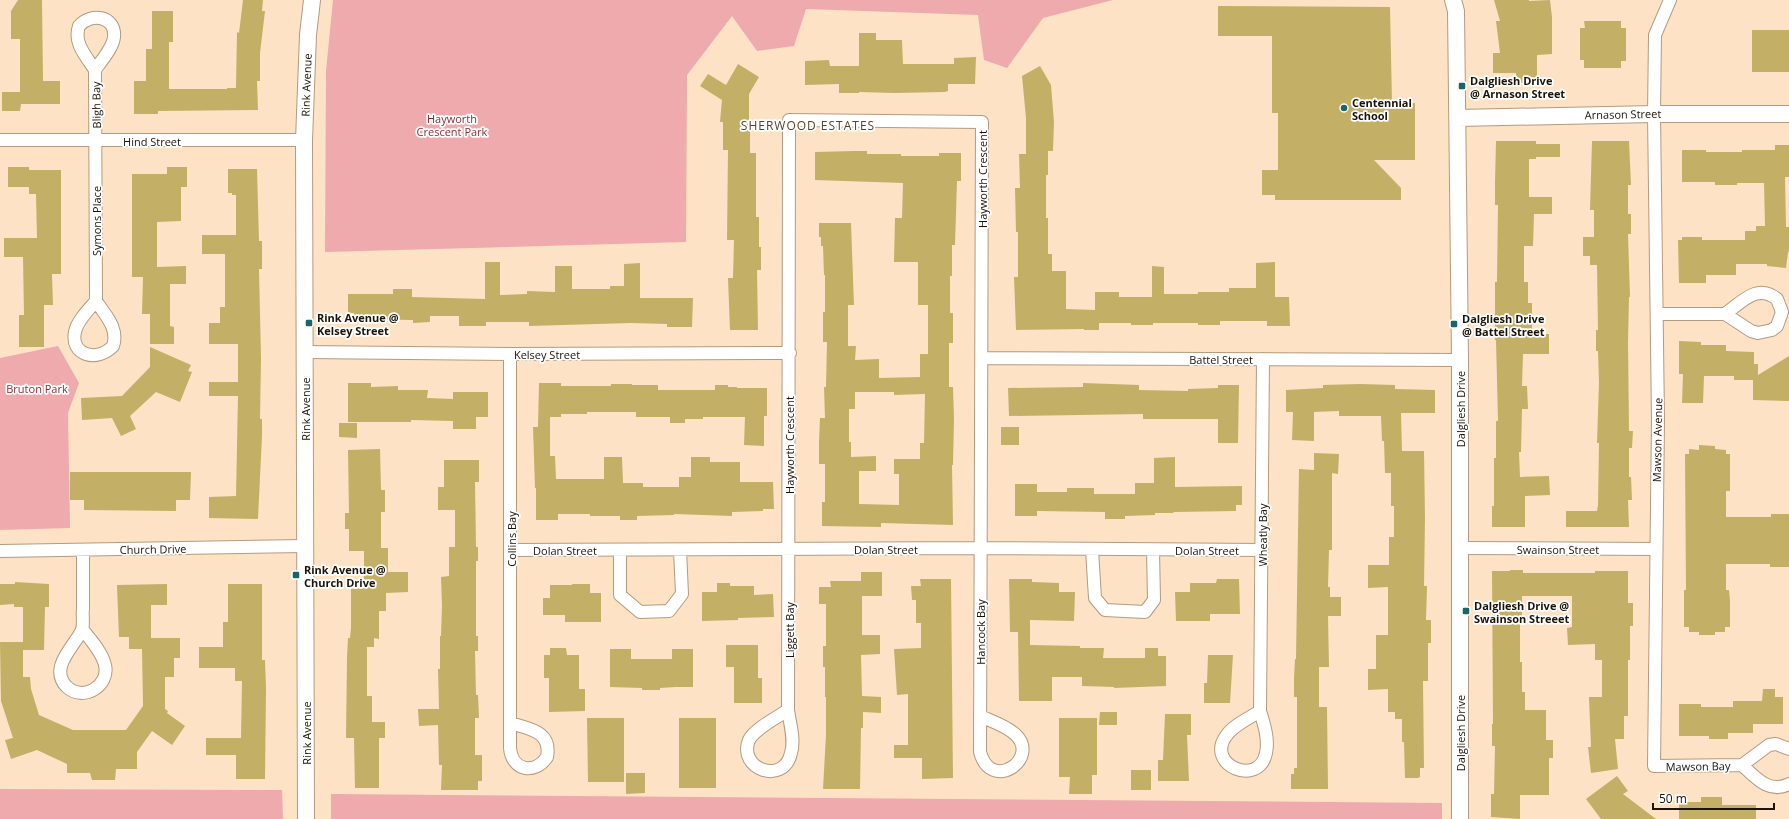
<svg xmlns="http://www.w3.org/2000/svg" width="1789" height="819" viewBox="0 0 1789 819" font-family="'Open Sans',sans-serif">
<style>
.green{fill:#eeaaac}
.building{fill:#c4af66;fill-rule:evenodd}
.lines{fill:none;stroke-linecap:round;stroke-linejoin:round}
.minor-casing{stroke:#b59a7f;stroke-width:14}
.tertiary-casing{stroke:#b59a7f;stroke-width:18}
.minor{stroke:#fff;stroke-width:12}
.tertiary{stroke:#fff;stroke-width:16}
.poi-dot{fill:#186667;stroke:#fff;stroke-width:1.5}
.labels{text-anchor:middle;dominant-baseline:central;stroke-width:3.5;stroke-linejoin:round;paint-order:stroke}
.poi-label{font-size:11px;font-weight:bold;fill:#1c1308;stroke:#fff;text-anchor:start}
.street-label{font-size:11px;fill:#1c1308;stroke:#fff}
.park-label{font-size:11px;fill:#8a2d38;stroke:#fff}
.neighbourhood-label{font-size:12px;letter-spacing:1px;fill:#584128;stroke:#fff}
</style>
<rect width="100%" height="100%" fill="#fee2c5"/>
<path class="green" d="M333,0H1113L1043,18L1007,68L984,60L978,15L806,9L794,46L757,51L732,16L687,75L686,242L325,252L326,71Z
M58,346L79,383L68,413L70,528L0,530V358Z
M0,789L282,790L283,819H0Z
M331,794L1442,803V819H331Z"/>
<path class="building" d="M18,0H42L43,81H60V104H21L20,111H2V92H20V39H11V11Z
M243,0H263L262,11H265L260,53V81H257L258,110L158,111V114H134V81H146V49H152V11H173V42H169V89H227V88H236L237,32L239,33Z
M1494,0H1529V1L1550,0L1552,17V54L1537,55V83H1516V73H1493V53H1500L1496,21H1500Z
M1218,6L1390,7L1392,103H1415V160H1374L1401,188V200H1275V195H1262V170H1278V113H1272V36H1218Z
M1584,21H1621V28H1626V61H1621V68H1584V60H1580V28H1585Z
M1752,30H1789V72H1752Z
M859,33H876V40H902L903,64H954V58L976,57L975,84H948V91L945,92L894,93L859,92V93H839V84L805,85V61L829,60L830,66H859Z
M738,64L759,77L749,94V129H750V153H756V217H759V247H761V270H757L758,330H730L728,278H733L734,240H727L728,150H723V122H720L722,100L700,86L708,74L726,85Z
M1040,66L1051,85L1054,122L1053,151H1048V175H1046V218H1048V254H1052V271H1066V309L1095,310V292H1119V297H1152V266L1164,267V294H1198V292H1229V288H1256V263L1275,262V297H1289L1290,326H1267V321H1220V325H1198V323H1153V325H1131V323H1099V330H1084V329L1016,330L1014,277H1018V232H1016L1015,188H1020L1019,154H1026V118L1022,76Z
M1496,141H1536V144H1560V157H1536V159H1529V197H1552V214H1534L1533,246H1524V282H1528V303H1532V334H1549V354H1523L1522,386H1527L1528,409H1522L1521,452H1519L1520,477L1549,476L1550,495L1525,496V527H1492V506H1494V458H1496V421H1498L1496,340H1495V282H1497L1498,205H1495V182Z
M1592,141H1629L1631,185H1628V214H1631V234H1628L1630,297H1629L1628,342L1629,431H1633L1632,448H1629V477H1631L1632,500H1628L1629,527H1566V511H1597L1598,505L1599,443H1597L1599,382L1598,351H1596V330H1598L1597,265H1590V256H1583V237H1594V210H1590Z
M1775,145H1789V177H1785L1786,227H1789V252H1788L1786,268L1767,266V264H1736V275H1706V283H1679L1678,240H1682V237H1702V240H1745V231H1756V226H1765L1764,183H1737V185H1715V182H1682V150H1706V152H1742V150H1775Z
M854,151H867V154H901V156H939V153H961V181H957L955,245H952V276H950V313H953V343H949V387H953L954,419L953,465H952L953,525L881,523V527L822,526V502H825V464H819V443L820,418H825L824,387H826L827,342H823V312H825V275H824L823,246H821V237H819V223H851L854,305H848V346H856L855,360L879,359V378L920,377V354H928V305H918V262H894L895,218H902L903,183L815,180V152ZM855,392H894V395L925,394L924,443H920V459H894V474H899V505L859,504V471H876V456L851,457V442H849V409H855Z
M8,167H29V170H61V274H52L53,305H44V347H19V315H24L23,257H4V238H37L36,194H29V187H8Z
M167,167H187V187H181V221L157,222V267L186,266V284H170V326L174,327V344H150V314H142L143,277H132V174H167Z
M228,169H257L259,241H262V269H259L261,358L260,419H262V436L258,519L209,518V497L236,496L238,396H209V382H238V344H209V323H220V307H225V254H202V235H236V195H232V193H228Z
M485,262H500V295L527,294V291L555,292V266H572V289H610V286H624V264L640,263V298H693L692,327H667V324L631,323L529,326V322H486V326H459V316H430V322L413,323V320L354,319V313H348V294H393V289H412V297L485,299Z
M1679,341L1701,342V345H1726V351L1754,352V364H1758V375L1789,356V401L1753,400V380H1734V376H1704L1703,403H1682L1683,374H1679Z
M150,347L191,365L188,371L192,372L180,402L156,392L130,416L136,429L121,436L112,418L82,420L81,398L122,396L150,367Z
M348,383H371V387L398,386V390H428L427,398L453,399V392H488V417H476V429H453V421L411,420V422H348Z
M539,383H561V386H611V384H632V385H658V390H715V385H728V387H737V388H767V416H764V446L744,445L745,417H703V419H685V423H670V417H636V412H587V414H561V417H550V456H555L556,479H604V457H622L623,483H643V487H679V477H691V457H710V462H740V482H773L774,509H763V511L732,512V516L674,514V515L637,516V520H620V516H590V514H558V520H536V488H535L533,427H538Z
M1083,383L1139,385V390L1188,391V389L1218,388V385H1239L1238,443H1218V419H1143V414L1009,416L1008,388L1083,387Z
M1360,384L1395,385V389L1435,390V413H1401L1402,451H1424L1425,518L1424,586H1427L1426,620H1431V643H1428V681H1423L1424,768H1420V777L1418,778H1405L1404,742H1402V719H1395V712H1388V689L1368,690V669H1376V635H1388V587L1368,588V565H1389V537H1394V506H1391V473H1385L1384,441H1382L1381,416H1339V411L1314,412V441L1292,440L1293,412H1286V390L1323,388V385Z
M339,423H357V438L339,437Z
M1001,427H1019V445H1001Z
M1699,445L1715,446V449L1726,450V454H1730V491H1726V517H1771V514H1789V567H1770V564H1726V590H1729L1730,601V627H1725V632H1715V635H1699V632H1689V627H1684V590H1686L1685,454H1689V449L1699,450Z
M380,449L381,490H385V512H381V548H388V572H408V592L386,593V611H379V639L374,638V647H367V696H372V722H385V738H379V788H355L354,738H346L347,658L348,638H350L351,628V589L364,588V551H349V529H345V513H349L348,450Z
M1314,453L1339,454L1338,474L1332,473V550H1329L1328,587H1330V597H1341V616H1328L1329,667H1319V707H1327L1328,789H1291V774H1294V768H1297V697H1294V678L1295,659H1296L1299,469L1314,470Z
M1175,457V487L1242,486V505H1236V511L1174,512L1173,513H1155V515L1125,516V519H1105V512L1037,511V516H1015V484H1037V492H1067V488H1094V494H1135V483H1154V458Z
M444,460H479V482H475L476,547H478V561H476V636H478V651H475L476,695H478L479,718H475V755H482V781H478V790H441L442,765H439L438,725L419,726L418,709H439L438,669H440V636H441L442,606L441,577L449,576V547H455V510H438V487H444Z
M70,472H191L190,500H176V511L84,510V500H70Z
M1510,570H1523V573H1595V571H1628V603H1633V626H1630V660H1628V716H1624V739H1615L1618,769L1591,773L1588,747H1591L1589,697H1602V660H1595V644L1568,645L1567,628L1572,627V596H1522V621H1520V662H1522V692H1525V710H1546V740H1553V758H1549V795H1520V819L1491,817V794H1494L1495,746H1492V724H1493L1492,571H1510Z
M861,572H882V596H862V635H880V654L861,655L862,696L881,697V713L863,712V728H861L860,789H823L826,735V697H825V667H823V646H826V604H819V587H831L830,581H861Z
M920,579H951L953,778L922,779V758H894V745H908V694L897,695L894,649L921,648V623H916V600H912L911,586H921Z
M1009,579H1032V582L1059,583V592H1075L1074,621L1030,620V645L1080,646V648H1104L1103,658H1145V648H1158V656H1166V686L1114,688V687L1082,686V677H1052V701H1019L1018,632H1010Z
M1217,579H1239L1240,614H1210V621H1176L1175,592H1190V583H1216Z
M15,582L49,584V607H45L44,650H23V677H30L31,689L39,715L73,730H126L143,706L142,649H129V637H119L117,585L167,584V605H151V638H180V658H174V677H165V709L168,711L167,713L185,726L172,745L152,731L137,752V769H116L115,780H92L90,773H67V764L37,750L11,759L5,740L13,738L1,701L0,642H23V607H14V604L0,605V584H15Z
M717,583H730V586H754V595L773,594L774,617L738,618V620L702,621V592H717Z
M228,584H262V660H265L266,688L265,779H236V755H206V738H241L242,681H235V668H199V647H223V622H228Z
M572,584H590V593H601V622H565V615H543V598H550V585H572Z
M726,645H758V678H762V703H734V667H726Z
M550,648H566L567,655H579V689H585V711L549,712V678H544V655H550Z
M610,649H631V659H672V649H693V687H676L660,688V690H642V688L610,687Z
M1208,655H1233L1230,703H1204V683H1207Z
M1763,689H1775V697H1783V724H1753V733H1728V739H1709V736H1679V704H1701V707H1733V701H1762Z
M1100,712H1117V725H1099Z
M1165,714H1191V735H1187L1189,781H1158V760H1163Z
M587,718H624V782H588Z
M679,718H716V788H679Z
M1059,718H1097V775H1092V794H1069L1070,777H1059Z
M1131,770H1151V790H1131Z
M626,773H645V793L626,794Z
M1617,776L1628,791L1623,794L1656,819H1601L1586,799Z
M1701,797H1722V805H1756V819H1679V802H1701Z"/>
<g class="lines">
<defs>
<path id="minor" d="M1670,0L1655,35L1654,114L1658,419L1654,766L1742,765L1769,745L1776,744L1789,749
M95,70C101,61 113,48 114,37C116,16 91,12 79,26C73,43 86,56 95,70L96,301C105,315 119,328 113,346C97,363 70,355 75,332C77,321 89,309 96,301
M0,140H304
M1657,314H1725L1751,331L1758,333L1772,330L1777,326L1782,312L1777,299C1757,283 1742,302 1725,314
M305,352L510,354L790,353
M510,354V748C512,771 535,775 547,757C552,731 529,729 510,723
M982,358L1460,360
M1460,548L1656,549
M511,550L980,548L1262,550
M620,550V595L640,612L669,611L682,594L680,550
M1092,550L1095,598L1105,610L1145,612L1154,600L1153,550
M0,551L305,546
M82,629C90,639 102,652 105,665C110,686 83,702 67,687C48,668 74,647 82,630C84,624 82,615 83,609C83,589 83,570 83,550
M788,710C778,717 754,729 749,740C737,769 784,786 791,753C795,740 790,724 788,710L789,120L982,122L980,752C991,793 1040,759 1016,735C1007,726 991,721 980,716
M1260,711C1250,718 1233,725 1226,736C1205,765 1259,788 1266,753C1269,739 1264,724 1260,711L1263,359
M1742,765C1756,778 1769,794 1789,784"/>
<path id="tertiary" d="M1453,0L1456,11L1460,360V819
M1458,118L1654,114H1789
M306,819L304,140L308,35L312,0"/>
</defs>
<use href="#minor" class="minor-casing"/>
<use href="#tertiary" class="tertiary-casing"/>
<use href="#minor" class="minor"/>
<use href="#tertiary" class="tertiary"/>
</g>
<g class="poi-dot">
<rect x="1458" y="82" width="8" height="8" rx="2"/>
<circle cx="1344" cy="108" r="4"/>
<rect x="305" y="319" width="8" height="8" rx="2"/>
<rect x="1450" y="320" width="8" height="8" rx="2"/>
<rect x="292" y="571" width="8" height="8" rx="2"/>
<rect x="1462" y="607" width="8" height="8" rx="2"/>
</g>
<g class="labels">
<g class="poi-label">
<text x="1470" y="80">Dalgliesh Drive<tspan x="1470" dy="13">@ Arnason Street</tspan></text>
<text x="1352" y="102">Centennial<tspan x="1352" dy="13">School</tspan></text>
<text x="317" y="317">Rink Avenue @<tspan x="317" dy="13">Kelsey Street</tspan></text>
<text x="1462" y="318">Dalgliesh Drive<tspan x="1462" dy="13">@ Battel Street</tspan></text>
<text x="304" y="569">Rink Avenue @<tspan x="304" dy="13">Church Drive</tspan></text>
<text x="1474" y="605">Dalgliesh Drive @<tspan x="1474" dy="13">Swainson Streeet</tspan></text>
</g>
<g class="street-label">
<text transform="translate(306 85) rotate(-88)">Rink Avenue</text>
<text transform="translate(96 105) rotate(-91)">Bligh Bay</text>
<text transform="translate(1623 114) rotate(-1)">Arnason Street</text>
<text x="152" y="141">Hind Street</text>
<text transform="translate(982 179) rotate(-90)">Hayworth Crescent</text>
<text transform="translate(96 221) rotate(-90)">Symons Place</text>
<text x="547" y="354">Kelsey Street</text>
<text x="1221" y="359">Battel Street</text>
<text transform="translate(305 409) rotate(-90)">Rink Avenue</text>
<text transform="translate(1460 409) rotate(-90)">Dalgliesh Drive</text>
<text transform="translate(1657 440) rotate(-89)">Mawson Avenue</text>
<text transform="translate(789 445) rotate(-90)">Hayworth Crescent</text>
<text transform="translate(1262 535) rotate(-90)">Wheatly Bay</text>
<text transform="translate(511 539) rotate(-90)">Collins Bay</text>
<text transform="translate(153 549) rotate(-1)">Church Drive</text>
<text x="886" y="549">Dolan Street</text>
<text x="1558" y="549">Swainson Street</text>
<text x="565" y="550">Dolan Street</text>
<text x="1207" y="550">Dolan Street</text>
<text transform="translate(789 630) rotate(-90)">Liggett Bay</text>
<text transform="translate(980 632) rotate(-90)">Hancock Bay</text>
<text transform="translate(306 733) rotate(-90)">Rink Avenue</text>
<text transform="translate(1460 733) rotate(-90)">Dalgliesh Drive</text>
<text transform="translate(1698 766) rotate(-1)">Mawson Bay</text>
</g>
<g class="park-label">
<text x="452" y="118">Hayworth<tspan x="452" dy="13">Crescent Park</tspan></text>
<text x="37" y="388">Bruton Park</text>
</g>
<g class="neighbourhood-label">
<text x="808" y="125">SHERWOOD ESTATES</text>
</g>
</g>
<path d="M1653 803v6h121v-6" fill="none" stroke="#1c1308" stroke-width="2"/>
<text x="1659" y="803" font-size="12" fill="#1c1308" stroke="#ffffff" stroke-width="3" paint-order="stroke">50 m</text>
</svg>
